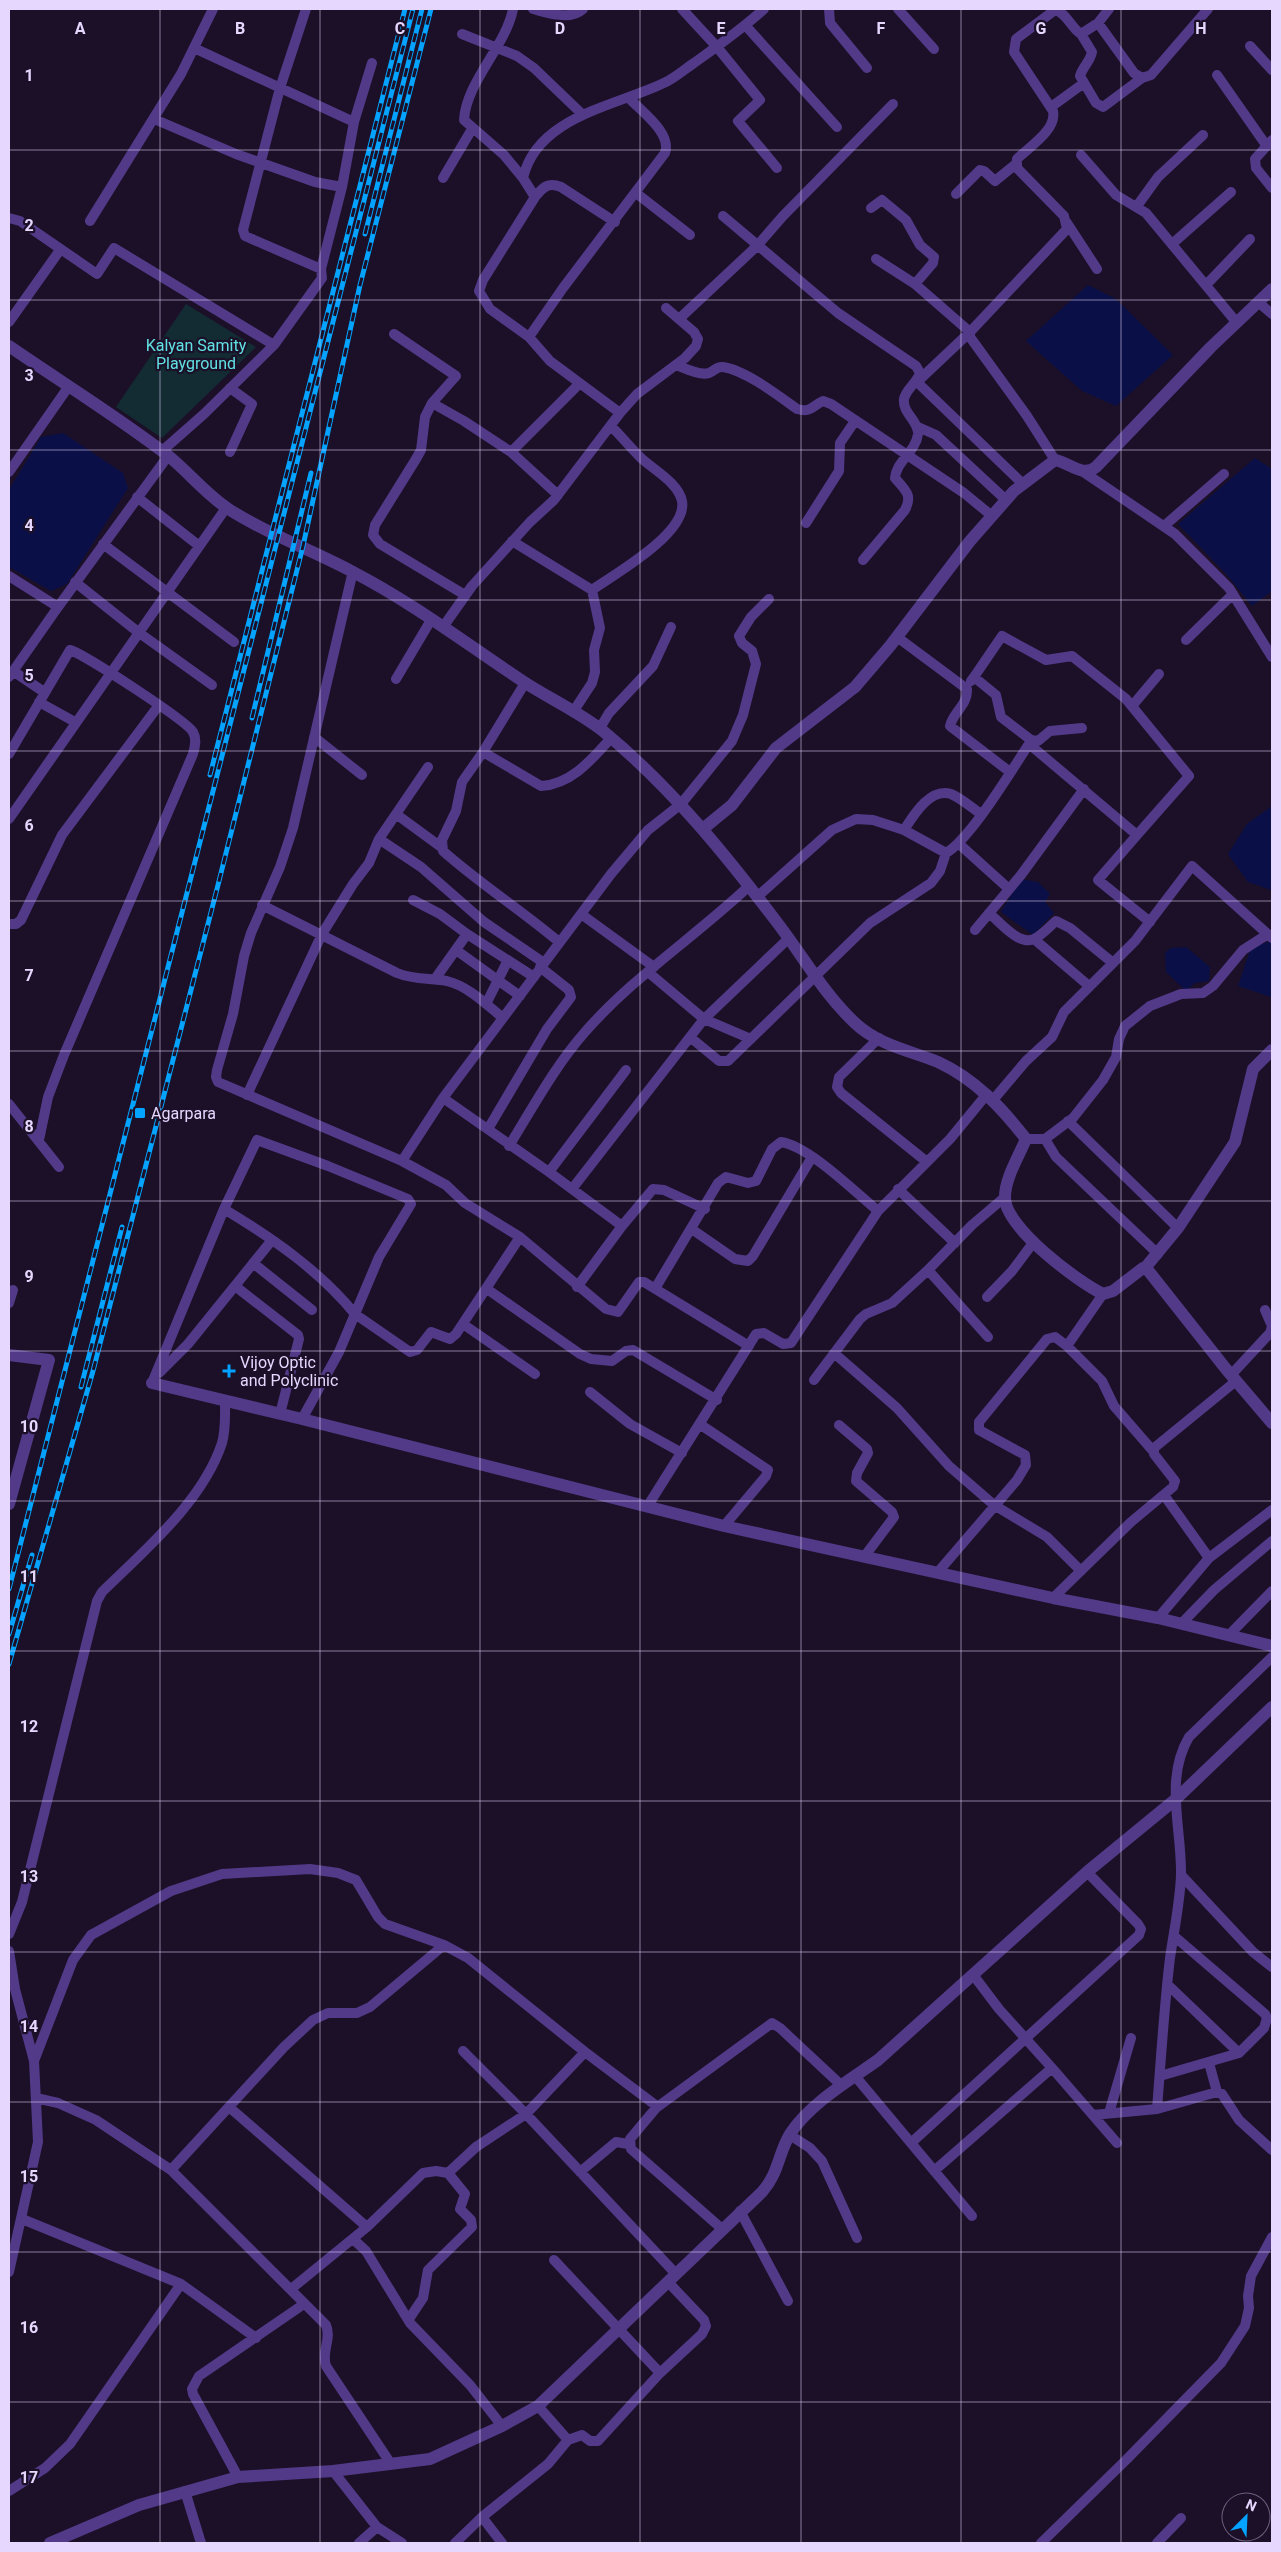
<svg xmlns="http://www.w3.org/2000/svg" width="1281" height="2552" viewBox="0 0 1281 2552" font-family="Roboto,sans-serif">
<style>
.green{fill:#132b33}
.water{fill:#0a1047}
.lines{fill:none;stroke-linecap:round;stroke-linejoin:round}
.minor{stroke:#523a88;stroke-width:10}
.tertiary{stroke:#523a88;stroke-width:12}
.rail-casing{stroke:#03a3ff;stroke-width:5}
.rail{stroke:#1b1028;stroke-width:3;stroke-dasharray:9;stroke-linecap:butt}
.grid{fill:none;stroke:#e6d7ff;stroke-width:1;stroke-opacity:0.55}
.poi-dot{fill:#03a3ff;stroke:#1b1028;stroke-width:2}
.labels{text-anchor:middle;dominant-baseline:central;stroke-width:4.5;stroke-linejoin:round;paint-order:stroke}
.park-label{font-size:16px;fill:#60e0e2;stroke:#1b1028}
.poi-label{font-size:16px;fill:#e6d7ff;stroke:#1b1028;text-anchor:start}
.grid-label{font-size:16px;text-anchor:middle;font-weight:bold;fill:#e6d7ff;stroke:#1b1028;stroke-width:4.5;stroke-linejoin:round;paint-order:stroke}
</style>
<rect width="100%" height="100%" fill="#1b1028"/>
<path class="green" d="M186,304L256,347L162,438L116,407Z"/>
<path class="water" d="M1088,285L1116,299L1173,355L1116,406L1082,391L1026,341Z
M63,433L123,473L128,488L67,584L51,591L9,567V490L41,437Z
M1255,458L1272,469V591L1252,606L1227,575L1178,524Z
M1272,806V888L1271,890L1248,882L1228,854L1247,824Z
M1021,879L1038,882L1050,894L1045,902L1054,913L1033,935L1001,912Z
M1272,941V996L1271,997L1238,986L1251,947Z
M1186,947L1210,967L1209,981L1195,983L1186,991L1166,972L1165,953L1171,948Z"/>
<g class="lines">
<path class="minor" d="M513,9C506,46 466,82 464,120L504,155L523,178
M533,9C548,13 570,21 583,9
M682,9L717,47L760,100L738,121L777,168
M829,9L830,23L867,68
M898,9L934,49
M1098,23L1134,73L1142,78L1151,75L1208,9
M745,25L837,127
M462,34L517,56L534,68L582,114
M1081,34L1092,52C1090,62 1083,66 1080,76L1096,103L1103,107L1142,78
M1250,46L1272,70
M194,48L354,122
M1217,75L1266,145
M1051,107L1084,83
M154,119L236,154L315,182L342,187L354,122L372,63
M1272,140L1255,159L1256,168L1272,188
M1081,155L1116,195L1146,213L1237,323
M443,178L472,129
M636,193L690,235
M956,194L980,170L984,171L995,181L1016,164
M535,197C543,187 548,182 561,187L615,222
M1137,206L1158,177L1203,135
M871,208L882,200L906,220L920,245L934,257L933,263L915,284
M723,216L838,313L916,366L920,373C917,383 906,389 904,399C902,413 919,421 918,434C916,452 896,461 895,478C905,490 913,495 905,510L863,560
M9,218L20,221L97,274L114,248L274,345L322,278L321,269L245,236L243,230L280,88L306,9
M90,221L181,74L213,9
M1067,223L1097,269
M1172,244L1231,192
M876,259L915,284L970,332L917,382L1023,484
M321,269L342,187
M1206,285L1250,239
M1258,302L1272,314
M679,319L757,246L783,216L893,104
M9,322L60,250
M394,334L456,376L432,403L464,421L511,452L558,495
M529,337L563,288L665,153C672,133 642,112 629,98
M676,365C684,368 700,376 709,373C715,371 716,366 723,367C745,370 779,396 797,409C811,413 812,406 823,401L831,404L964,493L992,516
M432,403L425,417L421,450L416,459L375,525L373,535L380,544L465,595
M620,413L550,361L529,337L490,309L479,291L483,280L535,197L523,178C537,116 617,106 666,82C676,77 685,69 694,63C718,46 742,29 764,9
M918,427L936,435L1006,500
M162,451L204,414L274,345
M230,452L252,404L230,388
M511,452L579,384
M1055,460L1027,416L970,337V332L1067,229L1064,216L1017,168V159C1029,147 1057,130 1053,111L1014,52L1016,39L1055,10C1067,13 1071,28 1081,34L1098,23L1109,9
M1082,471L1175,534L1229,588L1272,657
M9,472L69,386
M137,497L198,545
M806,523L839,471L840,443L855,421
M1164,526L1224,474
M512,541L592,590C615,574 688,533 682,501C678,482 652,469 640,457C630,447 621,436 611,426
M103,544L234,642
M353,571L293,828L280,867L251,933L244,956L233,1014L217,1070L216,1077L218,1082L402,1161L446,1185L465,1203L520,1237L606,1309L618,1312L639,1282H644L749,1346
M9,576L58,607L168,456
M75,582L138,632L212,685
M443,627L472,586L530,522L554,500L620,413L637,394L685,358L696,346L698,339L694,332L666,308
M897,637L967,689C968,705 953,712 950,726L1010,772
M1186,640L1233,594
M13,671L44,692
M9,677L58,607
M396,679L431,620
M971,681L974,677L996,695L1001,717L1031,740L1038,741L1050,731L1082,728
M39,702L75,722
M1132,706L1159,674
M573,712L592,683L595,672L594,650L600,628L592,590
M600,728L609,713L653,666L671,627
M314,737L362,775
M483,752L525,683
M9,754L70,650C81,652 187,721 193,732C197,739 195,747 193,754L64,1055L48,1097L39,1140
M396,814L428,767
M9,819L226,508
M904,830C913,816 930,787 951,794C961,798 972,808 981,814
M1137,835L1098,880L1150,922
M379,839L396,814L441,847
M958,843L1009,889
M757,897L832,830L856,819L873,820L904,830L946,853C971,838 1011,771 1029,744L1137,835L1189,776L1126,699L1072,656L1046,660L1002,636L974,677
M413,900L440,914L467,934L435,979
M262,905L397,973C414,980 430,978 447,981C468,986 487,1005 503,1018
M989,913C1000,922 1019,946 1034,939C1042,935 1049,927 1056,921L1070,928L1113,963
M581,914L654,967
M9,924H16L21,920L62,835L159,705
M975,930L1021,875L1084,789
M467,934L534,977
M1034,939L1089,986
M559,942C521,910 479,883 443,851L442,840L456,811L462,782L483,752L541,786C572,784 592,759 611,738
M456,950L520,996
M648,972L704,1019L751,1039
M486,1004L508,960
M690,1037L719,1061H728L870,923L931,883L940,871L946,853
M879,1038L839,1077L837,1087L841,1093L927,1162
M247,1095L322,934L353,884L369,863L379,839L421,867L484,922L544,963
M443,1098L549,1172L622,1226L577,1287
M993,1100L1026,1061L1052,1037L1064,1012L1135,941L1192,866L1272,938
M9,1104L59,1167
M1068,1121L1178,1228
M488,1129L547,1029L571,997L569,990L540,967
M1026,1139H1045L1073,1118L1103,1080L1116,1057L1119,1039L1125,1026L1150,1006L1181,994L1203,993L1213,986L1243,950L1268,934
M1045,1139L1056,1157L1158,1254
M509,1146C533,1107 555,1066 585,1032C633,977 696,936 749,886
M402,1161L443,1098L611,874L648,830L681,804L732,741L743,715L756,664L752,651L742,643L739,636L751,617L769,599
M549,1172L626,1070
M572,1189L704,1019L789,938
M898,1189L955,1243
M622,1226L653,1189L664,1190L705,1209
M693,1230L735,1259L748,1261L753,1256L812,1157
M253,1263L312,1310
M235,1286L298,1335L299,1339L280,1414
M656,1287L718,1183L726,1177L748,1183L756,1181L772,1149L781,1142C809,1146 856,1193 878,1211
M487,1289L580,1354L591,1359L612,1361L626,1351L633,1350L717,1400
M987,1297L1012,1271L1033,1243
M9,1303L13,1290
M463,1324L535,1374
M988,1337L928,1270L972,1225L1005,1197
M1067,1346L1102,1381L1114,1406L1153,1451
M834,1353L897,1408L949,1466L994,1505L1047,1537L1081,1571
M159,1373L188,1344L272,1240
M1231,1375L1270,1333L1272,1326L1265,1310
M814,1380L860,1319L866,1314L892,1303L928,1270
M152,1383L224,1209L257,1140L328,1166L408,1199L411,1204L379,1257L355,1314C319,1270 272,1238 224,1209
M590,1392L630,1424L682,1453
M302,1419L339,1352L355,1314L410,1352L417,1350L431,1332L450,1339L456,1334L520,1237
M701,1425L768,1470L766,1476L724,1526
M839,1425L867,1449L868,1453L857,1473L856,1481L892,1512L894,1517L864,1557
M1164,1495L1209,1558
M647,1507L756,1334L764,1333L783,1344L791,1343L878,1211L950,1139L987,1094
M938,1572L1017,1480L1026,1465L1025,1455L979,1430V1422L1047,1339L1055,1337L1067,1346L1103,1294
M1053,1598L1131,1522L1173,1487L1175,1481L1154,1454V1448L1236,1381
M1158,1618L1209,1558L1272,1510
M1181,1624L1214,1590L1272,1541
M1229,1635L1272,1591
M1181,1875L1253,1952L1272,1967
M9,1934L22,1902L97,1601L102,1592C145,1550 203,1501 222,1443C226,1429 225,1415 225,1401
M1174,1936L1265,2014L1267,2018L1264,2028L1239,2053
M9,1951L15,1989L34,2061
M463,2051L526,2114L676,2274
M1209,2063L1217,2092
M1052,2068L1117,2143
M855,2076L972,2216
M1160,2076L1239,2053L1167,1984
M36,2098L58,2103L96,2120L171,2170L326,2325C332,2339 321,2351 326,2366L391,2464
M229,2107L367,2227
M1157,2109C1161,2059 1164,2008 1170,1958C1174,1930 1180,1903 1181,1875C1182,1829 1164,1779 1189,1737L1272,1657
M1109,2113L1131,2038
M1093,2115L1157,2109L1217,2092L1222,2094L1239,2120L1272,2150
M790,2135L810,2148L822,2161L857,2238
M911,2143L1139,1935L1141,1929L1138,1924L1087,1872
M171,2170L284,2047L313,2020L328,2013H357L370,2007L444,1945
M934,2171L1052,2068L999,2009L974,1976
M580,2172L616,2142L628,2144
M740,2211L788,2301
M721,2228L631,2149L630,2139L656,2108L772,2023L780,2028L841,2085
M353,2239L366,2251L410,2323
M554,2260L660,2373
M9,2272L38,2142L34,2061L73,1960L91,1935L171,1891L222,1874L310,1869L338,1873L356,1880L378,1917L385,1924L444,1945L468,1958L585,2052L654,2104L656,2108
M181,2284L256,2338
M291,2289L367,2227L423,2173L436,2171L448,2173
M502,2426L470,2385L410,2323L409,2319L423,2298L428,2270L472,2227L471,2220L460,2209L465,2194L448,2173L476,2147L526,2114L585,2052
M568,2440L582,2435L590,2441H598L660,2373L702,2334L706,2326L704,2320L668,2282
M333,2471L377,2527L359,2543
M238,2477L193,2394L192,2389L199,2376L304,2304
M9,2491L45,2468L70,2444L181,2284L22,2219
M185,2491L201,2543
M482,2517L502,2543
M377,2527L402,2543
M455,2543L482,2517L548,2464L568,2440L538,2406
M1041,2543L1126,2460L1221,2363L1245,2326L1249,2308L1248,2296L1251,2276L1272,2237
M1157,2543L1181,2518"/>
<path class="tertiary" d="M9,346C61,382 115,415 166,454C188,471 206,495 230,510C269,535 312,550 353,572C413,603 468,645 524,682C550,699 579,712 603,731C671,787 726,855 779,925C804,958 825,995 855,1023C878,1045 911,1051 938,1062C975,1079 1002,1108 1026,1139C1019,1156 1005,1178 1005,1197C1004,1227 1078,1282 1103,1294L1113,1291L1143,1268L1147,1269L1226,1369L1272,1423
M704,828L732,805L776,748L855,687L890,646L970,541L1014,491L1055,460C1069,462 1082,478 1096,467L1211,347L1272,289
M1145,1268L1178,1228L1235,1142L1253,1069L1272,1050
M9,1355L49,1360L9,1504
M152,1383L302,1419L724,1526L1053,1598L1158,1618L1272,1646
M50,2543L139,2505L238,2477L333,2471L430,2459L502,2426L538,2406L762,2192C779,2173 778,2154 790,2134C809,2104 850,2080 878,2060L1087,1872L1176,1799L1272,1707"/>
<defs>
<path id="rail" d="M365,234L422,9
M252,718L311,473
M210,775L405,9
M81,1387L122,1227
M9,1589L413,9
M9,1634L32,1555
M9,1664L93,1371L218,885L303,546L360,285L431,9"/>
</defs>
<use href="#rail" class="rail-casing"/>
<use href="#rail" class="rail"/>
</g>
<path class="grid" d="M160,9V2543M320,9V2543M480,9V2543M640,9V2543M801,9V2543M961,9V2543M1121,9V2543M9,150H1272M9,300H1272M9,450H1272M9,600H1272M9,751H1272M9,901H1272M9,1051H1272M9,1201H1272M9,1351H1272M9,1501H1272M9,1651H1272M9,1801H1272M9,1952H1272M9,2102H1272M9,2252H1272M9,2402H1272"/>
<g class="poi-dot">
<rect x="134" y="1107" width="12" height="12" rx="2.5"/>
<path d="M226.5 1363.5h5v5h5v5h-5v5h-5v-5h-5v-5h5z"/>
</g>
<g class="labels">
<g class="park-label">
<text x="196" y="345">Kalyan Samity<tspan x="196" dy="18">Playground</tspan></text>
</g>
<g class="poi-label">
<text x="151" y="1113">Agarpara</text>
<text x="240" y="1362">Vijoy Optic<tspan x="240" dy="18">and Polyclinic</tspan></text>
</g>
</g>
<g class="grid-label">
<text x="80" y="34">A</text>
<text x="240" y="34">B</text>
<text x="400" y="34">C</text>
<text x="560" y="34">D</text>
<text x="721" y="34">E</text>
<text x="881" y="34">F</text>
<text x="1041" y="34">G</text>
<text x="1201" y="34">H</text>
<text x="29" y="81">1</text>
<text x="29" y="231">2</text>
<text x="29" y="381">3</text>
<text x="29" y="531">4</text>
<text x="29" y="681">5</text>
<text x="29" y="831">6</text>
<text x="29" y="981">7</text>
<text x="29" y="1132">8</text>
<text x="29" y="1282">9</text>
<text x="29" y="1432">10</text>
<text x="29" y="1582">11</text>
<text x="29" y="1732">12</text>
<text x="29" y="1882">13</text>
<text x="29" y="2032">14</text>
<text x="29" y="2182">15</text>
<text x="29" y="2333">16</text>
<text x="29" y="2483">17</text>
</g>
<rect width="1281" height="2552" fill="none" stroke="#e6d7ff" stroke-width="20"/>
<g transform="translate(1246 2517) rotate(24)"><circle r="24" fill="#1b1028" stroke="#6c607e"/>
<path d="M0-4L9 19L0 12L-9 19Z" fill="#03a3ff"/>
<text y="-8" font-size="14" font-weight="bold" text-anchor="middle" fill="#e6d7ff">N</text>
</g>
</svg>
